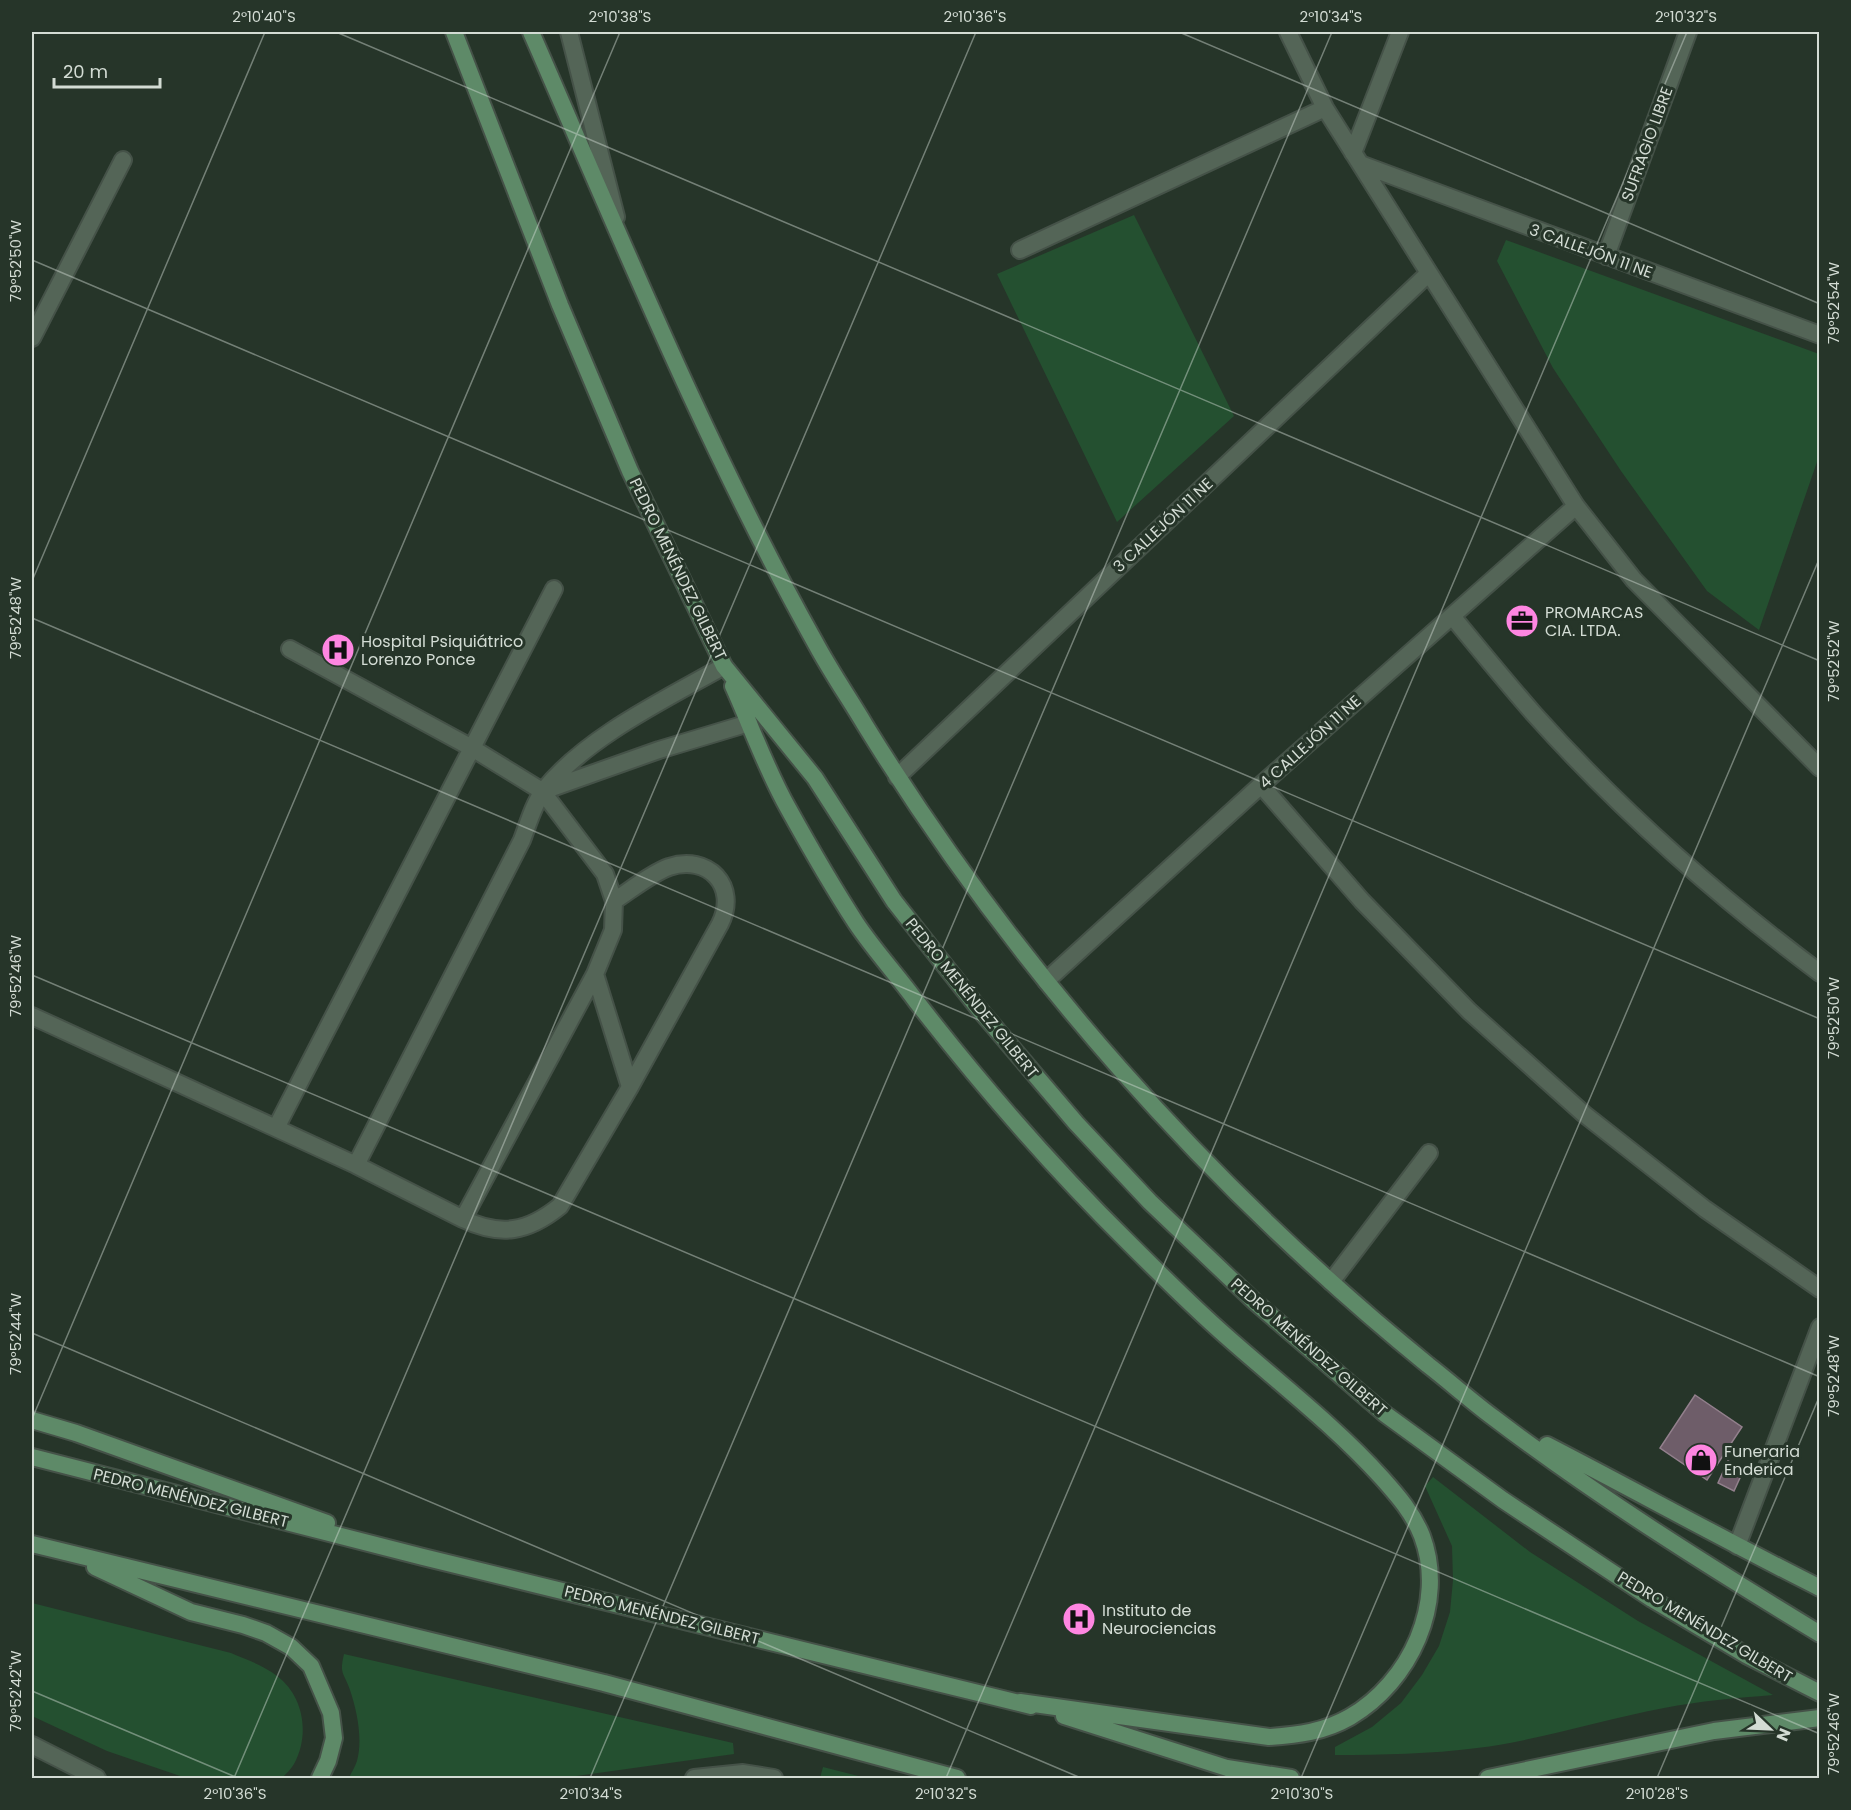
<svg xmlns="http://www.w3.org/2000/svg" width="1851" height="1810" viewBox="0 0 1851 1810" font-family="Poppins,sans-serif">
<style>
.green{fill:#245030}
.building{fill:#6e5d69;stroke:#93808d;stroke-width:1.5}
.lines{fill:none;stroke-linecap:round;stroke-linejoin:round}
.service-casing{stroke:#455248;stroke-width:20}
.minor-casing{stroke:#455248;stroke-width:20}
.tertiary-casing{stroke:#455248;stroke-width:20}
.primary-casing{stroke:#455248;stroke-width:20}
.service{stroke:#546557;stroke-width:16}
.minor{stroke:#546557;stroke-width:16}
.tertiary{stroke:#546557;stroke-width:16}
.primary{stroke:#5e8a68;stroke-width:16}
.ticks{fill:none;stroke:#d3dcd4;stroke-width:1.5;stroke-opacity:0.45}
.labels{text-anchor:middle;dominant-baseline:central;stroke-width:6;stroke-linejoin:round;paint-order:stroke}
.street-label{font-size:16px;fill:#d3dcd4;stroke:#263529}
.poi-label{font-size:16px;fill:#d3dcd4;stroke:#263529;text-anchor:start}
.neatline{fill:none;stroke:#d3dcd4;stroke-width:2}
.ticks-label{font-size:15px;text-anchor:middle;fill:#d3dcd4}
</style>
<rect width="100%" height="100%" fill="#263529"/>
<path class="green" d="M1134,215L1234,416L1117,522L997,274Z
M1506,240L1819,354V456L1759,630L1707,591L1621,471L1553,368L1497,261Z
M1433,1477L1530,1552L1638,1621L1773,1695C1736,1698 1700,1701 1664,1708C1601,1720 1540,1740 1477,1748C1430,1754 1383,1755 1335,1755V1747L1372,1727L1401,1703L1422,1675L1439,1646L1450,1612L1453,1580L1452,1546L1425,1486Z
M32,1603L231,1653C247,1660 263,1665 277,1676C304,1696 310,1735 294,1764C291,1769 286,1774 282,1778H186L107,1751L32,1716Z
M344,1654L733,1743L734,1754L562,1778H349C351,1773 355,1767 357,1761C363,1739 357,1711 350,1690C344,1672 339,1675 344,1654Z
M823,1767L866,1778H820Z"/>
<path class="building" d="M1695,1395L1742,1427L1707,1480L1660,1448Z
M1728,1461L1744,1469L1734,1491L1718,1483Z"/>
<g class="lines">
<defs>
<path id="service" d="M32,338L123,160
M546,790L659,750L749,723
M595,974L630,1087
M32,1016L356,1165L463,1219L595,974L613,930L614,901L605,874L542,791L472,748L290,649
M276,1128L554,589
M356,1165L522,840C528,824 534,803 544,790C586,737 666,699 724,666
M463,1219C501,1237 528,1232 560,1206L630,1087L720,924C739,886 708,854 669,867C650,874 631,890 614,901
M1331,1282L1429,1153"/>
<path id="minor" d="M1288,32L1325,108L1576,506L1634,580L1820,768
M1353,153L1400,32
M1363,165L1820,335
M1020,250L1325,108
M1606,256L1688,32
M1452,616C1479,649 1506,682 1534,714C1619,809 1717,896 1820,973
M897,777L1429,273
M1261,785L1362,901L1469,1011L1584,1114L1705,1209L1820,1289
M1046,981L1261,785L1576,506
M1737,1546L1820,1327"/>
<path id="tertiary" d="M569,32L616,217
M32,1745L97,1778
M694,1778L743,1773L774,1778"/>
<path id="primary" d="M454,32L560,305L630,471L724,666L815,778L894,901L979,1009L1076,1123L1150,1202L1255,1302L1385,1414L1503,1500L1652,1599L1746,1655L1820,1693
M531,32C621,238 706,447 816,644C831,672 849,698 865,725C1015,968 1207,1185 1428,1365C1450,1382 1471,1401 1494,1418C1598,1497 1708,1566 1820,1634
M733,686C751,726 766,769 788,808C809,846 832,886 856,923C874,950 897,975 916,1001C982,1086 1053,1168 1130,1244C1161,1275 1193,1307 1226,1336C1279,1383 1335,1426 1382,1478C1398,1496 1413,1513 1422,1536C1447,1603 1410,1682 1350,1717C1324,1732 1298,1735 1269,1737L1020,1702
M32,1420L76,1433L327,1523
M1547,1445C1638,1492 1728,1542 1820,1588
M32,1457L423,1557L1031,1706
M32,1544L604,1683L957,1778
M95,1567L191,1612L243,1625L266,1633L291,1647L311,1666L331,1713L334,1738L328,1761L320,1778
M1064,1716L1227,1768L1291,1778
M1488,1778L1714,1731L1820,1718"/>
</defs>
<use href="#service" class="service-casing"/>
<use href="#minor" class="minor-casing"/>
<use href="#tertiary" class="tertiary-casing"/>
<use href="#primary" class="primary-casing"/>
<use href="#service" class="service"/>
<use href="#minor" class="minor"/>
<use href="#tertiary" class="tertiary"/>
<use href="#primary" class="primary"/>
</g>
<path class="ticks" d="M336,32L1820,661M1179,32L1820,304M32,260L1820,1019M32,581L265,32M32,618L1820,1377M32,975L1820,1734M32,1333L1081,1778M32,1419L620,32M32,1691L238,1778M234,1778L976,32M590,1778L1332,32M946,1778L1687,32M1301,1778L1820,557M1657,1778L1820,1395"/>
<defs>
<symbol id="office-disc" viewBox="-11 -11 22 22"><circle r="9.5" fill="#fe86e1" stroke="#263529"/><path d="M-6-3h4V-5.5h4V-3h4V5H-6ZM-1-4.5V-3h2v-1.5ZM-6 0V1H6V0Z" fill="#111"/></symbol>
<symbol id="hospital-disc" viewBox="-11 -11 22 22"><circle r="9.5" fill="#fe86e1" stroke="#263529"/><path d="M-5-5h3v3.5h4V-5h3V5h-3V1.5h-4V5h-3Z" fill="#111"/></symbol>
<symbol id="shop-disc" viewBox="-11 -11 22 22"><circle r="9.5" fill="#fe86e1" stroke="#263529"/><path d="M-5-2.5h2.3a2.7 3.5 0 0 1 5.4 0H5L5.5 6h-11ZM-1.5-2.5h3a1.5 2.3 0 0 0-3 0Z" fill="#111"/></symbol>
</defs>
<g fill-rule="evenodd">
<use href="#office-disc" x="1503" y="602" width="38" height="38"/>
<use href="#hospital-disc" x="319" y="631" width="38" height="38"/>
<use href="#shop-disc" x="1682" y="1441" width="38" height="38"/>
<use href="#hospital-disc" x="1060" y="1600" width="38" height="38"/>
</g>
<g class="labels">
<g class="street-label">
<text transform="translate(1647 144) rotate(-70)">SUFRAGIO LIBRE</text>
<text transform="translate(1591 251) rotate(20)">3 CALLEJÓN 11 NE</text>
<text transform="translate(1163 525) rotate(-43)">3 CALLEJÓN 11 NE</text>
<text transform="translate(678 569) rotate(64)">PEDRO MENÉNDEZ GILBERT</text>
<text transform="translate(1310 742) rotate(-42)">4 CALLEJÓN 11 NE</text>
<text transform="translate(972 998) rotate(51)">PEDRO MENÉNDEZ GILBERT</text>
<text transform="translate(1309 1347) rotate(41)">PEDRO MENÉNDEZ GILBERT</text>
<text transform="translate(191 1498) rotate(14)">PEDRO MENÉNDEZ GILBERT</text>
<text transform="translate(662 1615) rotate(14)">PEDRO MENÉNDEZ GILBERT</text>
<text transform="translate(1705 1627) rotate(31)">PEDRO MENÉNDEZ GILBERT</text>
</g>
<g class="poi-label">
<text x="1545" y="612">PROMARCAS<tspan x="1545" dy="18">CIA. LTDA.</tspan></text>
<text x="361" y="641">Hospital Psiquiátrico<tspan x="361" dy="18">Lorenzo Ponce</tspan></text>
<text x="1724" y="1451">Funeraria<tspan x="1724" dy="18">Enderica</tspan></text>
<text x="1102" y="1610">Instituto de<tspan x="1102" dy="18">Neurociencias</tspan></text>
</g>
</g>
<rect width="1851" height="1810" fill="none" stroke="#263529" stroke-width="66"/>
<g transform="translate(1770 1729) rotate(113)" stroke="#263529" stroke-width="4.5" paint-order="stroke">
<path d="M0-4.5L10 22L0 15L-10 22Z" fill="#d3dcd4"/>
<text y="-9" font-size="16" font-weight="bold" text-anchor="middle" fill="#d3dcd4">N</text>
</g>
<path d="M54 78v9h106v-9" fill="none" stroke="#d3dcd4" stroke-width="3"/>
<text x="63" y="78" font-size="18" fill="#d3dcd4" stroke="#263529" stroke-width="4.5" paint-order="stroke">20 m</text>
<rect x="33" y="33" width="1785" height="1744" class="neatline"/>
<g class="ticks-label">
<text x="264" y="22">2°10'40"S</text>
<text x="620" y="22">2°10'38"S</text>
<text x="975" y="22">2°10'36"S</text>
<text x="1331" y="22">2°10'34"S</text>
<text x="1686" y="22">2°10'32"S</text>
<text transform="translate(16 261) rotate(-90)" y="5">79°52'50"W</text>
<text transform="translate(1834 303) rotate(-90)" y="5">79°52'54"W</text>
<text transform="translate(16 618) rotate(-90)" y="5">79°52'48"W</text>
<text transform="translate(1834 661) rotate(-90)" y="5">79°52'52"W</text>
<text transform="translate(16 976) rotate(-90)" y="5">79°52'46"W</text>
<text transform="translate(1834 1018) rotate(-90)" y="5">79°52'50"W</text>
<text transform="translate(16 1334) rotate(-90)" y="5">79°52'44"W</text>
<text transform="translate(1834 1376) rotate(-90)" y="5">79°52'48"W</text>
<text transform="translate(16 1691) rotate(-90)" y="5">79°52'42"W</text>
<text transform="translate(1834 1734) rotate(-90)" y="5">79°52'46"W</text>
<text x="235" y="1799">2°10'36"S</text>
<text x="591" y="1799">2°10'34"S</text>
<text x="946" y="1799">2°10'32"S</text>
<text x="1302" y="1799">2°10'30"S</text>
<text x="1657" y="1799">2°10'28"S</text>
</g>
</svg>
